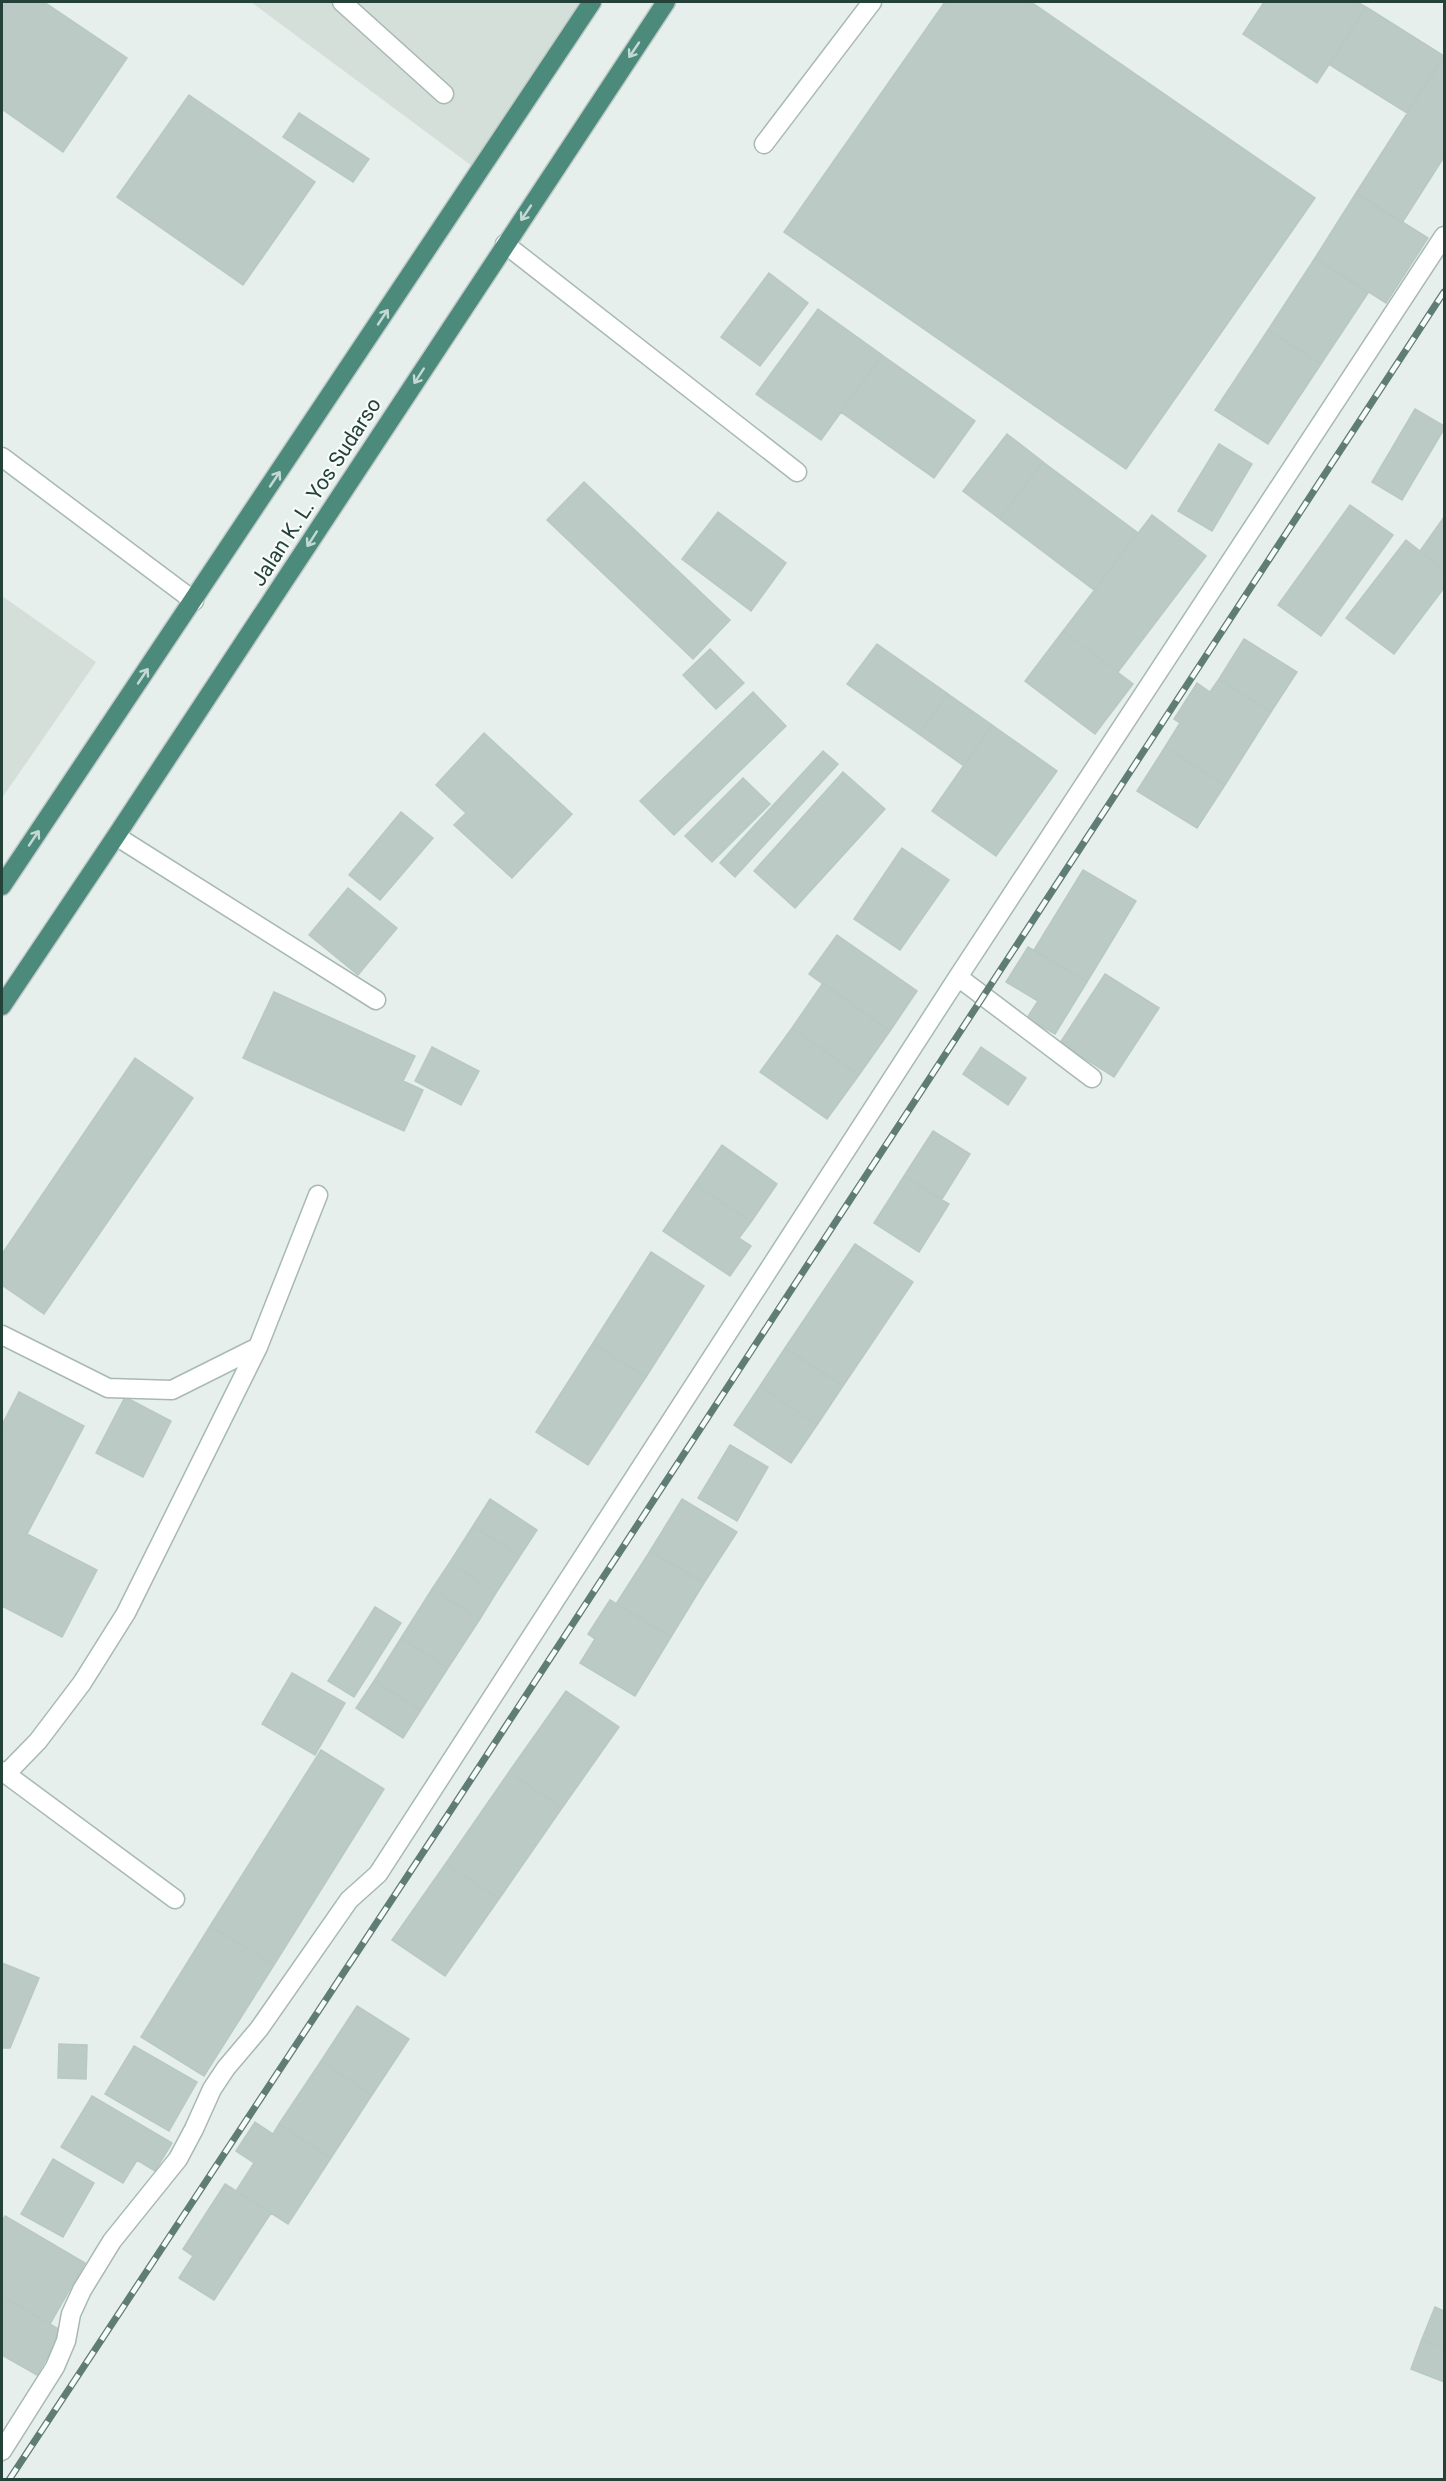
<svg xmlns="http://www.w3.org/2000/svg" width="1446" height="2481" viewBox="0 0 1446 2481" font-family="Roboto,sans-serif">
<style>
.built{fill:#d4dfda}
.building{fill:#bbcac4;stroke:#b8c9c2;stroke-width:1.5}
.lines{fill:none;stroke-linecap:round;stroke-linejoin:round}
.service-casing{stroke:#a8b8b2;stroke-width:21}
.minor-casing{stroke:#a8b8b2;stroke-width:21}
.trunk-casing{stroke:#c2cac8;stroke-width:21}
.service{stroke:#fff;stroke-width:18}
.minor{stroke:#fff;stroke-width:18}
.trunk{stroke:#4c8a7c;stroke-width:18}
.rail-casing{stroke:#5f7d75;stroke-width:7}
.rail{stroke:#f7fbf9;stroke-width:4.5;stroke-dasharray:14;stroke-linecap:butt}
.oneway{stroke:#c4d9d4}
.labels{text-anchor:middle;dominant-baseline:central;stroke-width:4.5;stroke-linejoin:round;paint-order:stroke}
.street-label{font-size:21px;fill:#24423a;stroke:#f7fbf9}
</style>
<rect width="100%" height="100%" fill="#e6efeb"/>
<path class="built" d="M251,2H580L472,166Z
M2,596L96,662L2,798Z"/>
<path class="building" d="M2,2H44L127,58L63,152L2,109Z
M945,2H1031L1315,198L1126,469L784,232Z
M1264,2H1357L1366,7L1317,83L1243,34Z
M1366,7L1444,56L1407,113L1330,65Z
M1444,56V157L1402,223L1356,193Z
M189,95L315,182L243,285L117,197Z
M299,113L369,159L353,182L283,137Z
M1356,193L1428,238L1386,303L1315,258Z
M1315,258L1368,293L1321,364L1268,330Z
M769,273L808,303L760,366L721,337Z
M818,309L882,355L821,440L756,394Z
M1268,330L1321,364L1268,444L1215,410Z
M882,355L975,421L934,478L841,412Z
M1415,409L1444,426V429L1402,500L1372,482Z
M1007,434L1043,462L1000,519L963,491Z
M1219,444L1252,464L1212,531L1178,511Z
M1043,462L1138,533L1094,590L1000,519Z
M584,482L730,620L693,659L547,520Z
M1350,505L1393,535L1321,636L1278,605Z
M718,512L786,563L751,611L682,559Z
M1152,515L1206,556L1118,672L1063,631Z
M1444,517V569L1420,551Z
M1406,540L1444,570V588L1394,654L1346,618Z
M1063,631L1133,684L1095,734L1025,681Z
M1244,639L1297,672L1271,712L1219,679Z
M877,644L948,694L919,734L847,684Z
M710,649L744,683L716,709L683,675Z
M1219,679L1271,712L1225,785L1165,747L1180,723L1174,719L1197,683L1210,692Z
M753,692L786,726L674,835L640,801Z
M948,694L992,725L964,766L919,734Z
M992,725L1057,771L996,856L932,811Z
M484,733L572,814L512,878L454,825L466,813L436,785Z
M1165,747L1225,785L1197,828L1137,791Z
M823,751L838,764L735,877L720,863Z
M843,772L885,809L795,908L754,871Z
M743,778L770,804L712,862L685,836Z
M401,812L433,838L380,900L349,875Z
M902,848L949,880L900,950L854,919Z
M1083,870L1136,901L1087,982L1034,950Z
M348,888L397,928L358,975L309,935Z
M837,935L917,991L890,1031L809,974Z
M1028,947L1087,982L1055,1034L1027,1018L1038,1001L1006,982Z
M1105,974L1159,1008L1114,1077L1060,1043Z
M823,983L890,1031L859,1075L792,1028Z
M274,992L415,1056L403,1081L423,1090L404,1131L243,1058Z
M792,1028L859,1075L827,1119L760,1072Z
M432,1047L479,1071L461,1105L415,1081Z
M981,1047L1026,1078L1008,1105L963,1074Z
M135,1058L193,1098L44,1314L2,1285V1254Z
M933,1131L970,1154L942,1199L904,1176Z
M722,1145L777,1184L751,1222L695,1184Z
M904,1176L949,1204L919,1252L874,1223Z
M695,1184L751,1222L739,1238L751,1246L730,1276L663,1231Z
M855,1244L913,1282L843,1386L785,1348Z
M651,1252L704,1286L646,1377L593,1343Z
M593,1343L646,1377L588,1465L536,1432Z
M785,1348L843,1386L817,1425L760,1386Z
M760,1386L817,1425L791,1463L734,1425Z
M19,1392L84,1426L27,1534L97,1570L62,1637L2,1606V1425Z
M125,1397L171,1421L143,1477L96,1453Z
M730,1445L768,1467L737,1521L698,1498Z
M490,1499L537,1530L520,1556L473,1526Z
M682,1499L737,1532L704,1583L650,1551Z
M473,1526L520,1556L496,1593L450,1562Z
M650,1551L704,1583L671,1637L616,1604Z
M450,1562L496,1593L480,1619L432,1589Z
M432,1589L480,1619L448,1668L401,1638Z
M610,1600L671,1637L635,1696L580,1663L595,1639L588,1634Z
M375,1607L401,1623L354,1697L328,1681Z
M401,1638L448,1668L421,1710L374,1681Z
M292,1673L345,1703L315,1755L262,1724Z
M374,1681L421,1710L403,1738L356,1708Z
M566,1691L619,1727L562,1808L509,1772Z
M321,1750L384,1789L274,1965L210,1926Z
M509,1772L562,1808L499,1899L446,1863Z
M446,1863L499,1899L445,1976L392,1940Z
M210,1926L274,1965L204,2076L141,2037Z
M2,1963L39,1978L10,2048H2Z
M357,2006L409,2039L372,2095L321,2061Z
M59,2044L87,2045L86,2079L58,2078Z
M134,2046L197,2082L169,2131L105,2094Z
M321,2061L372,2095L331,2158L279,2124Z
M92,2096L172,2143L155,2171L137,2160L123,2183L61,2147Z
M255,2122L273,2134L279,2124L331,2158L288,2224L236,2191L254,2163L236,2151Z
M53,2159L94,2183L63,2237L21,2214Z
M225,2184L271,2213L214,2300L179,2278L193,2256L183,2249Z
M5,2216L85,2263L50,2324L2,2296V2221Z
M2,2296L62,2331L37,2375L2,2355Z
M1435,2307L1444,2311V2348L1422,2339Z
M1422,2339L1444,2348V2382L1411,2369Z"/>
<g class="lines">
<defs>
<path id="service" d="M342,2L444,94
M764,144L872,2
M505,244L797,472
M2,457L194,601
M2,1335L108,1388L172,1390L258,1347
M2,1771L6,1774L38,1741L82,1683L126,1613L258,1347L318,1195
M6,1774L175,1899"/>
<path id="minor" d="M116,836L376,1000
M958,977L1092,1078
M2,2451L55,2367L66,2341L71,2314L82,2290L112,2241L178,2159L194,2129L212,2089L226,2068L259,2029L349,1900L378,1874L958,977L1444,236"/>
<path id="trunk" d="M2,886L592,2
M2,1006L116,836L666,2"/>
</defs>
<use href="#service" class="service-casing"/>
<use href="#minor" class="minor-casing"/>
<use href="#trunk" class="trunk-casing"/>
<use href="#service" class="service"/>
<use href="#minor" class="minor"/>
<use href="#trunk" class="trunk"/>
<defs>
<path id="rail" d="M9,2480L449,1813L1444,292"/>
</defs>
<use href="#rail" class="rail-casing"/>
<use href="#rail" class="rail"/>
</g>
<defs><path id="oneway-shaft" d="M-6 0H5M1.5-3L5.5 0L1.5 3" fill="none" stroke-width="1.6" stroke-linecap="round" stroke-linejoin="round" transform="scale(1.5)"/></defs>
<g class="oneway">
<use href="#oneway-shaft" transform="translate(634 50) rotate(124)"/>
<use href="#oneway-shaft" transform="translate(526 213) rotate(124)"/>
<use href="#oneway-shaft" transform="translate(383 317) rotate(-56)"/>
<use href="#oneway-shaft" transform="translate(419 376) rotate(123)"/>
<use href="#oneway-shaft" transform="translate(275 479) rotate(-56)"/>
<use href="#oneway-shaft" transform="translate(312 539) rotate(123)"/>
<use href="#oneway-shaft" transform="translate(143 676) rotate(-56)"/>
<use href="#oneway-shaft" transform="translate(34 838) rotate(-56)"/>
</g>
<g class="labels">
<g class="street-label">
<text transform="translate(316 492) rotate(-57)">Jalan K. L. Yos Sudarso</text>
</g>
</g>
<rect width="1446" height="2481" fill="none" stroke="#24423a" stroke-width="6"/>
</svg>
